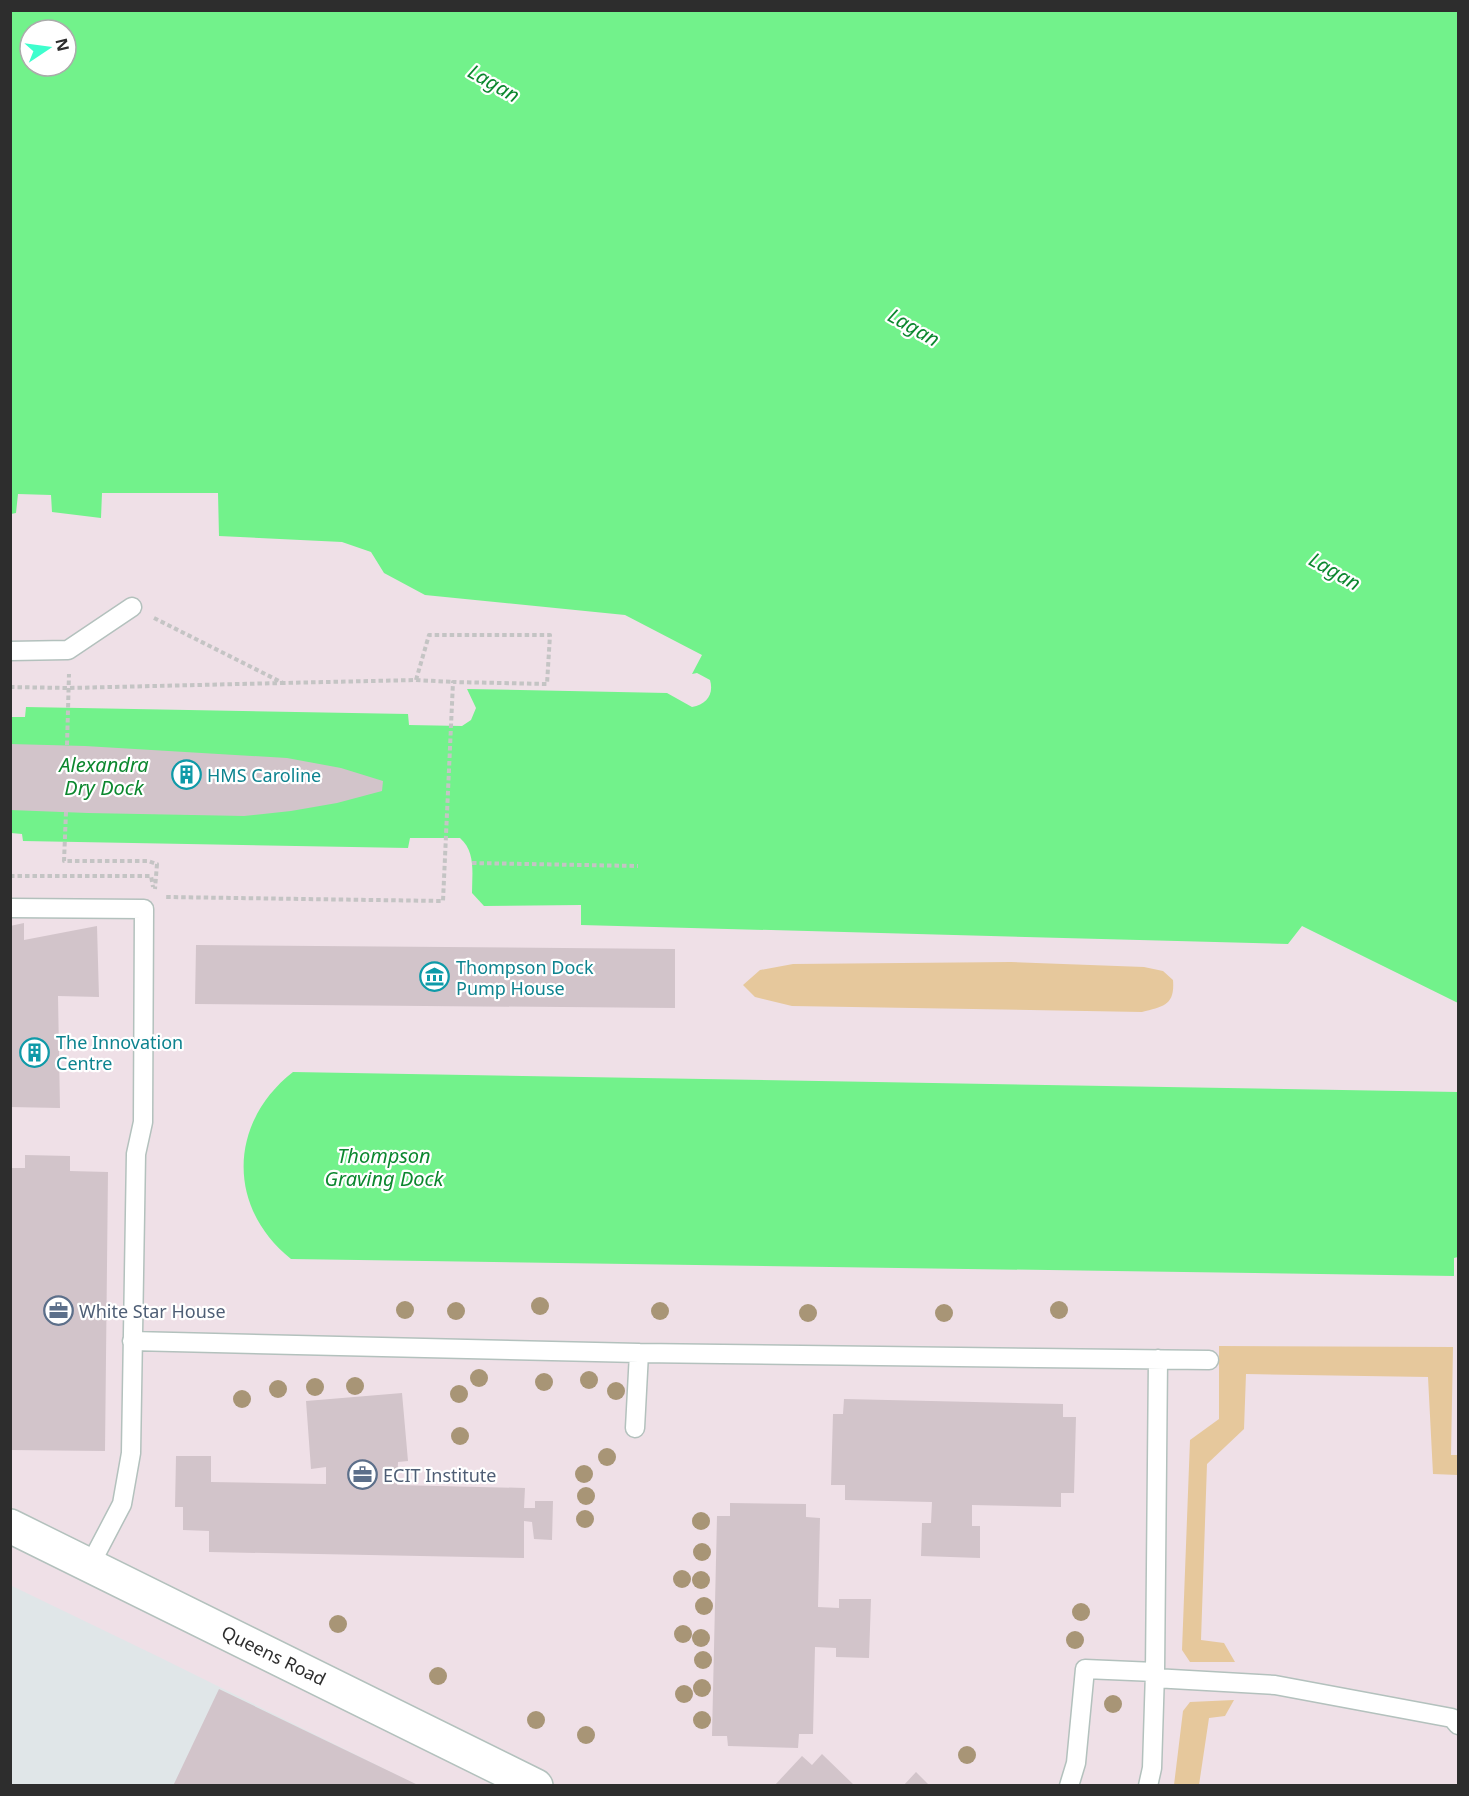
<svg xmlns="http://www.w3.org/2000/svg" width="1469" height="1796" viewBox="0 0 1469 1796" font-family="'Noto Sans',sans-serif">
<style>
.industrial{fill:#e0e6e8}
.green{fill:#e6c89c}
.water{fill:#72f28b;fill-rule:evenodd}
.building{fill:#d2c4ca}
.lines{fill:none;stroke-linecap:round;stroke-linejoin:round}
.lane-casing{stroke:#b3c1bd;stroke-width:21}
.secondary-casing{stroke:#b3c1bd;stroke-width:36}
.path{stroke:#c4c4c4;stroke-width:4;stroke-dasharray:4.5 3;stroke-linecap:butt}
.lane{stroke:#fff;stroke-width:18}
.secondary{stroke:#fff;stroke-width:33}
.tree{fill:#a89576}
.labels{text-anchor:middle;dominant-baseline:central;stroke-width:4.5;stroke-linejoin:round;paint-order:stroke}
.culture-label{font-size:18px;fill:#0d838f;stroke:#fff;text-anchor:start}
.service-label{font-size:18px;fill:#4e5e75;stroke:#fff;text-anchor:start}
.street-label{font-size:18px;fill:#2d2d2d;stroke:#fff}
.water-label{font-size:20px;font-style:italic;fill:#0b872e;stroke:#fff}
</style>
<rect width="100%" height="100%" fill="#efe0e7"/>
<path class="industrial" d="M10,1585L159,1657L417,1785H11Z"/>
<path class="green" d="M1011,962L1144,967L1163,971L1173,980C1175,1005 1164,1006 1142,1012L792,1006L755,997L743,985L760,970L793,964Z
M1219,1346L1453,1347L1451,1455H1458V1475L1433,1474L1428,1377L1246,1374L1244,1429L1207,1464L1201,1640L1224,1643L1235,1662H1190L1182,1650L1190,1440L1219,1419Z
M1234,1700L1225,1716L1209,1718L1199,1785H1174L1183,1711L1190,1702Z"/>
<path class="water" d="M11,11H1458V1003L1302,926L1288,944L581,925V905L484,906L472,893C472,874 476,852 460,838H410L408,848L23,841L22,834L11,833V717H25L26,707L408,714L409,725L462,726L471,720L476,708L467,689L667,693L692,707C707,704 714,694 710,680L697,673L692,674L702,655L625,615L425,595L384,573L371,552L342,542L219,536L218,493H102L101,518L52,512L51,495L18,494L16,513L11,514ZM30,30H66V66H30Z
M293,1072L1458,1092V1257L1454,1258V1276L291,1259C226,1207 229,1122 293,1072Z"/>
<path class="building" d="M10,744L85,746L287,758L341,768L383,781L382,791L337,803L291,811L244,816L88,813L10,810Z
M24,923V940L97,926L99,997L58,996L60,1108L10,1107V926Z
M196,945L675,949V1008L195,1004Z
M25,1155L70,1156V1171L108,1172L105,1451L10,1450V1168H25Z
M402,1393L408,1461L398,1462L397,1485L525,1488L524,1508H535V1501H553L552,1540L534,1539L532,1522L524,1521V1558L209,1552V1531L183,1530V1507H175L176,1456H211V1482L326,1484V1467L311,1469L306,1401Z
M844,1399L1063,1404V1417H1076L1074,1493H1061V1507L972,1505V1526H980V1558L921,1556L922,1523H931L932,1502L845,1500V1485H831L833,1414H843Z
M730,1503L806,1504V1517L820,1518L818,1607L839,1608V1599H871L869,1658L836,1657V1648L815,1647L813,1734H799L798,1748L728,1746L727,1736H712L717,1516H730Z
M219,1689L420,1786H173Z
M822,1754L855,1786H774L802,1756L812,1765Z
M916,1772L930,1786H903Z"/>
<g class="lines">
<defs>
<path id="lane" d="M10,651L68,650L132,607
M10,908L144,909L143,1122L136,1154L131,1453L122,1504L90,1565
M132,1341L639,1353L1209,1360
M635,1428L639,1353
M1154,1678L1275,1685L1452,1718L1458,1725
M1069,1786L1076,1763L1085,1669L1155,1672
M1148,1786L1152,1768L1155,1672L1158,1359"/>
<path id="secondary" d="M10,1526L536,1786"/>
</defs>
<use href="#lane" class="lane-casing"/>
<use href="#secondary" class="secondary-casing"/>
<path class="path" d="M154,618L283,683L416,680L429,635H550L547,684L453,682L443,901L166,897
M416,680L453,682
M10,687L69,688L283,683
M67,745L69,674
M66,812L64,861H148L157,864L155,889
M472,863L638,866
M10,876H151L153,887"/>
<use href="#lane" class="lane"/>
<use href="#secondary" class="secondary"/>
</g>
<g class="tree">
<circle cx="540" cy="1306" r="9"/>
<circle cx="405" cy="1310" r="9"/>
<circle cx="1059" cy="1310" r="9"/>
<circle cx="456" cy="1311" r="9"/>
<circle cx="660" cy="1311" r="9"/>
<circle cx="808" cy="1313" r="9"/>
<circle cx="944" cy="1313" r="9"/>
<circle cx="479" cy="1378" r="9"/>
<circle cx="589" cy="1380" r="9"/>
<circle cx="544" cy="1382" r="9"/>
<circle cx="355" cy="1386" r="9"/>
<circle cx="315" cy="1387" r="9"/>
<circle cx="278" cy="1389" r="9"/>
<circle cx="616" cy="1391" r="9"/>
<circle cx="459" cy="1394" r="9"/>
<circle cx="242" cy="1399" r="9"/>
<circle cx="460" cy="1436" r="9"/>
<circle cx="607" cy="1457" r="9"/>
<circle cx="584" cy="1474" r="9"/>
<circle cx="586" cy="1496" r="9"/>
<circle cx="585" cy="1519" r="9"/>
<circle cx="701" cy="1521" r="9"/>
<circle cx="702" cy="1552" r="9"/>
<circle cx="682" cy="1579" r="9"/>
<circle cx="701" cy="1580" r="9"/>
<circle cx="704" cy="1606" r="9"/>
<circle cx="1081" cy="1612" r="9"/>
<circle cx="338" cy="1624" r="9"/>
<circle cx="683" cy="1634" r="9"/>
<circle cx="701" cy="1638" r="9"/>
<circle cx="1075" cy="1640" r="9"/>
<circle cx="703" cy="1660" r="9"/>
<circle cx="438" cy="1676" r="9"/>
<circle cx="702" cy="1688" r="9"/>
<circle cx="684" cy="1694" r="9"/>
<circle cx="1113" cy="1704" r="9"/>
<circle cx="536" cy="1720" r="9"/>
<circle cx="702" cy="1720" r="9"/>
<circle cx="586" cy="1735" r="9"/>
<circle cx="967" cy="1755" r="9"/>
</g>
<defs>
<symbol id="building-ring" viewBox="-11 -11 22 22"><circle r="9.5" fill="#fff" stroke="#0f9aa8" stroke-width="1.5"/><path d="M-4-6H4V6H1V3H-1V6H-4ZM-2.5-4.3h1.7v1.8h-1.7ZM.8-4.3h1.7v1.8H.8ZM-2.5-1h1.7V.8h-1.7ZM.8-1h1.7V.8H.8Z" fill="#0f9aa8"/></symbol>
<symbol id="museum-ring" viewBox="-11 -11 22 22"><circle r="9.5" fill="#fff" stroke="#0f9aa8" stroke-width="1.5"/><path d="M0-6L6-3V-2H-6V-3ZM-5-1h2V3h-2ZM-1-1h2V3h-2ZM3-1h2V3H3ZM-6 4H6V6H-6Z" fill="#0f9aa8"/></symbol>
<symbol id="office-ring" viewBox="-11 -11 22 22"><circle r="9.5" fill="#fff" stroke="#5c6f8a" stroke-width="1.5"/><path d="M-6-3h4V-5.5h4V-3h4V5H-6ZM-1-4.5V-3h2v-1.5ZM-6 0V1H6V0Z" fill="#5c6f8a"/></symbol>
</defs>
<g fill-rule="evenodd">
<use href="#building-ring" x="170" y="758" width="33" height="33"/>
<use href="#museum-ring" x="418" y="960" width="33" height="33"/>
<use href="#building-ring" x="18" y="1036" width="33" height="33"/>
<use href="#office-ring" x="42" y="1294" width="33" height="33"/>
<use href="#office-ring" x="346" y="1458" width="33" height="33"/>
</g>
<g class="labels">
<g class="culture-label">
<text x="207" y="775">HMS Caroline</text>
<text x="456" y="967">Thompson Dock<tspan x="456" dy="21">Pump House</tspan></text>
<text x="56" y="1042">The Innovation<tspan x="56" dy="21">Centre</tspan></text>
</g>
<g class="service-label">
<text x="79" y="1311">White Star House</text>
<text x="383" y="1475">ECIT Institute</text>
</g>
<g class="street-label">
<text transform="translate(274 1655) rotate(26)">Queens Road</text>
</g>
<g class="water-label">
<text transform="translate(494 83) rotate(30)">Lagan</text>
<text transform="translate(914 327) rotate(30)">Lagan</text>
<text transform="translate(1335 571) rotate(30)">Lagan</text>
<text x="104" y="764">Alexandra<tspan x="104" dy="23">Dry Dock</tspan></text>
<text x="384" y="1155">Thompson<tspan x="384" dy="23">Graving Dock</tspan></text>
</g>
</g>
<rect width="1469" height="1796" fill="none" stroke="#2d2d2d" stroke-width="24"/>
<g transform="translate(48 48) rotate(77)"><circle r="28" fill="#ffffff" stroke="#ababab" stroke-width="1.5"/>
<path d="M0-4.5L10 22L0 15L-10 22Z" fill="#3efecd"/>
<text y="-9" font-size="16" font-weight="bold" text-anchor="middle" fill="#2d2d2d">N</text>
</g>
</svg>
